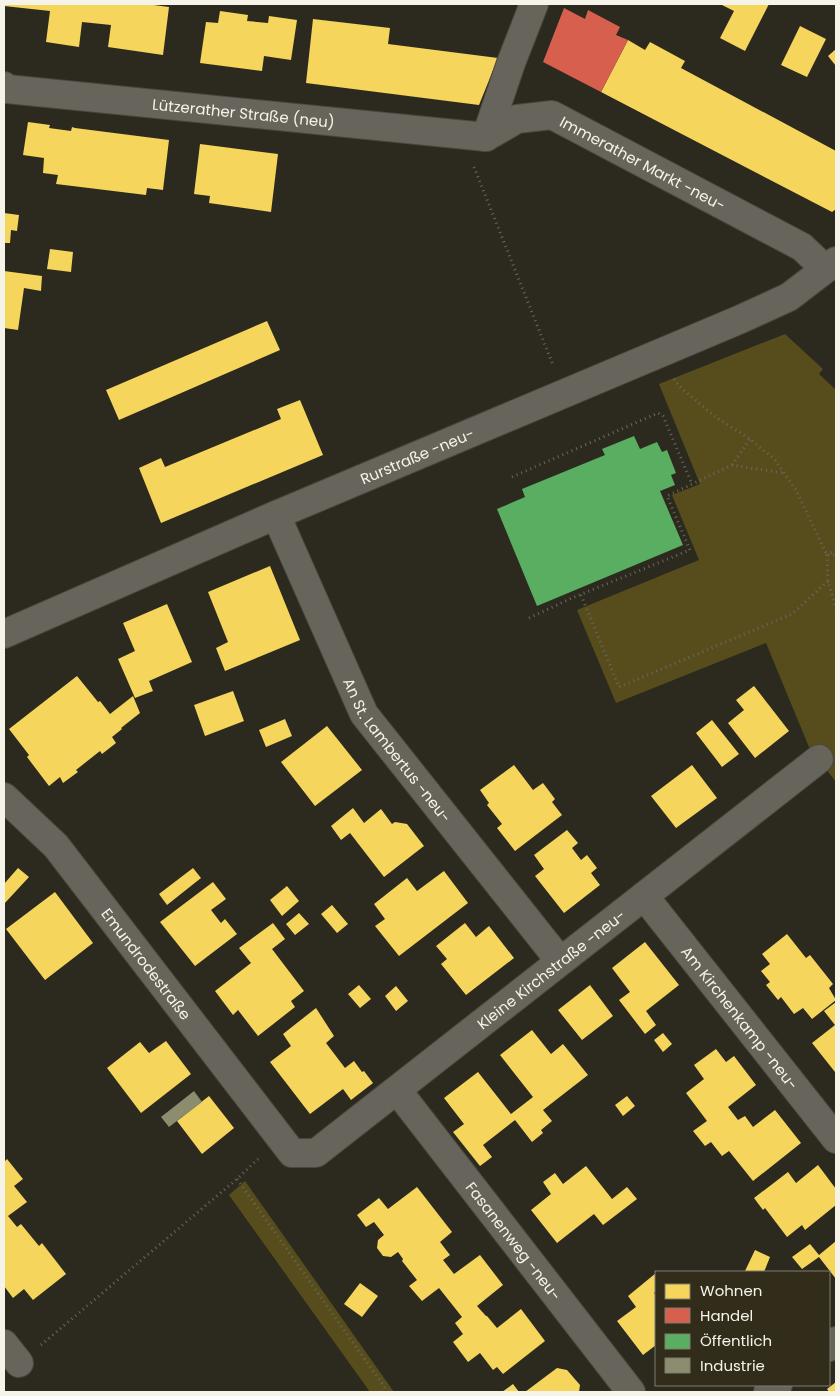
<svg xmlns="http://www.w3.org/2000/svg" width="840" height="1396" viewBox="0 0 840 1396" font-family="Poppins,sans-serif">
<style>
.green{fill:#574d1c}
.homes{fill:#f6d55c}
.shops{fill:#d6604d}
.public{fill:#5aae61}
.industry{fill:#8c8c6e}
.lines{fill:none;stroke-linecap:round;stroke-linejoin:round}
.street-casing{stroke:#49473e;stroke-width:30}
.path{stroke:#696860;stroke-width:3;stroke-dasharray:1 4;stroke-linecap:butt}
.street{stroke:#66645b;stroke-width:28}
.labels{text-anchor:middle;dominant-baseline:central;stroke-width:5;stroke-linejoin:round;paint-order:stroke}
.street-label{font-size:15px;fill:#f6f4e8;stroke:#312d1a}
</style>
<rect width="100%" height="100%" fill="#2c2a1f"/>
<path class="green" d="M785,334L823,369L819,374L836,390V782L809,747L766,643L616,703L577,610L699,560L672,495L700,484L659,384Z
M245,1181L394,1392H370L229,1195Z"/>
<path class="homes" d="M4,4H146L169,7L163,55L108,47L111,25L82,22L79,47L46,42L50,11L4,6Z
M720,4H769L745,51L720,38L734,11Z
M220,11L248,15L247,21L268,23L269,16L297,20L291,60L264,56L262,71L200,63L206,22L218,23Z
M313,19L390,28L388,44L498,58L479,105L306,83Z
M800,26L826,39L807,77L781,65Z
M628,40L645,50L650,42L685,61L681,68L836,151V209L832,212L601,92Z
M836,49V66L828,56Z
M28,122L50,125L49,128L71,131L72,127L75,128L169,140L163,190L147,188L146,195L56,184L58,175L43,173L44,158L23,155Z
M200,144L278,154L271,212L209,203L210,196L194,194Z
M4,213L19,215L17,231L11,230L10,243H4Z
M50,249L73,252L71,272L47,269Z
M4,271L42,276L41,291L24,288L18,330L4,328Z
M267,321L280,350L119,420L106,390Z
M300,400L323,455L161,523L139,468L161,458L165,467L281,419L277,409Z
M270,566L300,640L225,671L216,648L228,642L208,592Z
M167,604L192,662L149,681L153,691L135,698L118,659L135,651L123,623Z
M77,676L98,702L100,701L110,714L133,696L140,713L121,728L122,729L112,737L116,743L102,754L100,751L76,770L78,772L63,783L60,777L49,786L27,757L29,755L9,729Z
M754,686L789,731L755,758L728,723L744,710L736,700Z
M233,691L244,721L205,736L194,705Z
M285,719L292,736L266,747L259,730Z
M712,720L739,754L722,767L696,733Z
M327,726L362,770L315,806L281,762Z
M514,765L533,790L543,783L555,799L552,802L562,815L515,851L497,828L502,824L487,805L489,803L480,790Z
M692,765L717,798L676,828L651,796Z
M353,808L364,823L381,809L392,824L395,822L407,824L424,846L384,877L350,833L341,840L331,826Z
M567,830L578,843L572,848L581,860L587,855L597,868L591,873L600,885L564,913L535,876L544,869L534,855Z
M18,868L29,877L4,904V884Z
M193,868L201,878L167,905L159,894Z
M444,871L468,903L399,956L375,926L385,919L374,904L407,878L417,891Z
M213,882L226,899L211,910L221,923L225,919L237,934L195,966L160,922Z
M287,886L299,901L282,916L270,900Z
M55,892L93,943L45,980L6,929Z
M332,905L348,924L337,933L321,914Z
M299,913L309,924L295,935L286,924Z
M273,923L285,939L272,949L304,991L291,1001L295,1007L258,1036L238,1010L233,1015L215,991L251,963L239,948Z
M465,923L476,937L489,926L514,958L466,995L441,964L447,959L436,946Z
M787,934L806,958L810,955L833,984L829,988L836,1000L812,1019L803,1008L794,1014L781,997L778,1000L766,985L770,982L761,971L770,964L762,954Z
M645,942L679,985L646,1011L656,1025L645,1034L619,1000L630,992L612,968Z
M359,985L371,999L360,1008L348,994Z
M590,985L613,1016L582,1040L558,1010Z
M396,986L408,1001L396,1011L385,996Z
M836,1002V1071L835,1072L812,1043L835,1025L824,1011Z
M316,1008L334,1036L326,1043L345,1068L354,1061L362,1072L364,1071L373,1083L351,1100L343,1089L310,1114L270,1062L291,1046L283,1034Z
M532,1030L551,1054L563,1044L588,1075L543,1110L552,1121L541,1130L543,1133L532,1142L515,1120L483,1145L492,1157L480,1166L453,1132L464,1124L444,1098L478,1072L511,1114L533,1097L500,1055Z
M663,1033L672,1044L663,1052L654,1040Z
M166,1041L191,1074L141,1113L107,1068L140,1042L149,1053Z
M716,1049L726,1062L734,1056L756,1085L728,1107L738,1120L745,1116L753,1127L775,1110L801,1143L753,1181L729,1151L722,1156L711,1142L705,1146L693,1131L707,1121L686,1093L704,1079L694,1065Z
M209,1096L234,1128L202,1154L177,1121Z
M627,1096L635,1106L623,1116L615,1105Z
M7,1159L23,1179L14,1186L27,1202L8,1216L17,1227L21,1224L39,1246L42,1243L66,1274L33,1300L24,1289L13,1298L4,1286V1162Z
M818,1165L836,1189V1205L805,1230L802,1225L787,1237L765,1208L763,1210L754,1198L788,1172L796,1183Z
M586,1166L612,1199L627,1187L637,1199L603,1225L594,1214L557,1243L531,1210L551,1194L543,1182L555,1173L563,1184Z
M417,1187L452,1232L440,1242L450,1255L443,1260L454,1274L480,1255L503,1285L477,1306L486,1316H487L497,1328L521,1309L545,1341L503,1374L497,1367L493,1370L480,1353L468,1362L453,1342L463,1334L455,1323L462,1317L439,1288L422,1301L409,1286L417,1280L402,1261L403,1259L398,1252L391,1257L383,1256L377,1248L378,1240L384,1235L374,1222L366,1227L357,1215L379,1198L388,1209Z
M836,1241V1279L819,1257L802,1269L792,1257L810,1244L819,1255Z
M755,1250L770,1257L764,1272L745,1271Z
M656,1273V1291L654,1293L656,1296V1345L643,1355L617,1321L636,1307L628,1296Z
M360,1283L378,1296L362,1317L344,1304Z
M557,1368L567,1370L580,1385L579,1392H525Z
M836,1382V1392H829L827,1389Z
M513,1384L519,1392H502Z"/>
<path class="shops" d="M564,8L585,19L588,10L620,27L616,35L628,40L601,92L543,62Z"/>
<path class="public" d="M634,436L640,449L657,442L662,452L667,450L676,473L671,475L675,485L660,491L683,545L537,606L497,509L525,497L522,489L605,455L602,449Z"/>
<path class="industry" d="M194,1091L202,1102L169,1127L161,1117Z"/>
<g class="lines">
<defs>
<g id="street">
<path id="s1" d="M4,86L7,89L486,137"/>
<path id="s2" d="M486,137L517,119L552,115L802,247L825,269"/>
<path d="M486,137L511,63L534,4"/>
<path id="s3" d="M276,515L364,714L560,961"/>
<path id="s4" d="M4,634L276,515L741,319L789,297L836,261"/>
<path id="s5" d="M4,797L56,846L292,1153H316L819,759"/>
<path id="s6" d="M644,896L836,1139"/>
<path id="s7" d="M397,1090L631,1392"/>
<path d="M4,1344L19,1363"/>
<path d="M829,1347L836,1341"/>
<path d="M768,1392L778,1385"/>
</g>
</defs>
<use href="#street" class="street-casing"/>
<path class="path" d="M474,167L553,365
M674,379L679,386L714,416L750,439L775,460L796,490L827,555H836
M732,465L750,439
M512,477L658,413L663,416L692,484
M836,550L827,555L828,581L836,609
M581,595L619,687L792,614L828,581
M529,618L572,598L690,550L667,496L732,465L783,473
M237,1179L388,1392
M41,1345L237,1179L258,1159"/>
<use href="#street" class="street"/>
</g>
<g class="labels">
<g class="street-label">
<text stroke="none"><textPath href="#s1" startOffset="242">Lützerather Straße (neu)</textPath></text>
<text stroke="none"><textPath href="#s2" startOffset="174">Immerather Markt -neu-</textPath></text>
<text stroke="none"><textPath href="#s4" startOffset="450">Rurstraße -neu-</textPath></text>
<text stroke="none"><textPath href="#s3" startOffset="266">An St. Lambertus -neu-</textPath></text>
<text stroke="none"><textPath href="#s5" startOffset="220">Emundrodestraße</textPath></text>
<text stroke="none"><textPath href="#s5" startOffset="781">Kleine Kirchstraße -neu-</textPath></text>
<text stroke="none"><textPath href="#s6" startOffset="155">Am Kirchenkamp -neu-</textPath></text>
<text stroke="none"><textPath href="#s7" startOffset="191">Fasanenweg -neu-</textPath></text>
</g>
</g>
<rect width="840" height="1396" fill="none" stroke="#f6f4e8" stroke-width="10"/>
<rect x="655" y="1271" width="175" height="115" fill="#312d1a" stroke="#807d6c"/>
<rect x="665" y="1284" width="25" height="15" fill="#f6d55c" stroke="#807d6c"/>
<text x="700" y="1296" font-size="15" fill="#f6f4e8">Wohnen</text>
<rect x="665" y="1308" width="25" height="15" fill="#d6604d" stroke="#807d6c"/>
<text x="700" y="1321" font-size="15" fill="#f6f4e8">Handel</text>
<rect x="665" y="1334" width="25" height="15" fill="#5aae61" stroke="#807d6c"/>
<text x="700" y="1346" font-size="15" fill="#f6f4e8">Öffentlich</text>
<rect x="665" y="1358" width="25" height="15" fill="#8c8c6e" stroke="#807d6c"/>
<text x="700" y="1371" font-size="15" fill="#f6f4e8">Industrie</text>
</svg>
